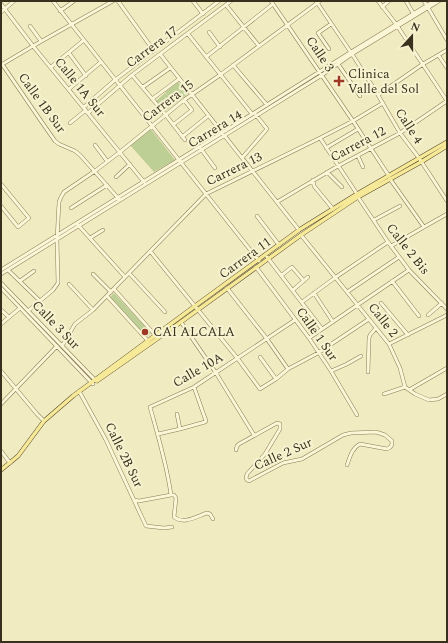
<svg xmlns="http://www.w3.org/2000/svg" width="448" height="643" viewBox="0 0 448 643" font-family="Spectral,serif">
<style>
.green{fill:#becf95}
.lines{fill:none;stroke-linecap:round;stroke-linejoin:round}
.minor-casing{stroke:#8b7c58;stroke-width:4}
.major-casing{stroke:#59492c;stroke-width:4.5}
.minor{stroke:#fbf6d5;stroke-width:3}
.major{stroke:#f6e997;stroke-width:3.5}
.poi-dot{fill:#9e3824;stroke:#f7f3d1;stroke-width:1.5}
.labels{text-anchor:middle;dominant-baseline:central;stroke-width:4;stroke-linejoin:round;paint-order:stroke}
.street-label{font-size:13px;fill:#3a301d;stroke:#f7f3d1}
.poi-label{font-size:13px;fill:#3a301d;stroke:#f7f3d1;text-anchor:start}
</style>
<rect width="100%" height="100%" fill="#f1ebc1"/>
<path class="green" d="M178,82L189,93L164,112L160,107L161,106L156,101L165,93L168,96L165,92Z
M150,128L175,160L154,172L130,145Z
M114,293L151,333L147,337L110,297Z"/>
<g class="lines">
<defs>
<path id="minor" d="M53,1L259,261
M118,1L154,51
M193,1L203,14
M271,1L353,121L389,176
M316,1L352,54L378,95L400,133L419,158L447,201
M406,1L413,13
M424,1L447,40
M1,4L33,46L144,182
M226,5L259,46
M382,7L389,1
M60,11L74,1
M1,12L14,1
M30,26L41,41
M209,32L220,47
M188,34L252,114
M329,49L318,33L331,24
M69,53L86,76
M160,54L299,230
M439,56L447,68
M206,57L273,4
M2,64L41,121L55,141L59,144L75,151L80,155L119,199
M338,64L360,96
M1,65L33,46L113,1
M233,65L267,105
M51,67L84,40
M132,75L165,114L185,140
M143,87L170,68
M69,89L101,62
M378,95L423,64L447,50
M152,99L179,79
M84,107L115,80L219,1
M88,113L132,75L231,1
M70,123L86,110
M173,125L192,110L184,100
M182,137L208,116
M320,138L357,194
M95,145L107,161
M326,148L358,129
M201,149L215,168
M358,156L363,167
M242,158L267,129L256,115
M327,172L342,187
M116,177L130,164
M390,179L424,227
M313,180L314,186L333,209
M1,184L29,218L18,227L1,206
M358,197L388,242L409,270L447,309
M277,202L338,166L400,133L447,101L396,24L378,1
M71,208L107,185
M257,216L279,245
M374,220L400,206
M78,225L125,277
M301,235L389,344L400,368L405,387L415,394L429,400L438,399L447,394
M90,238L103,230
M391,246L424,227L447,214
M150,251L238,359L260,389L276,379L288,369L318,353L369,319
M267,257L322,329
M256,267L309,338L331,371L357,415
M1,270L222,133L351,52L434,1
M8,270L40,301
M129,273L165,312
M1,274L322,75L352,54L439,1
M93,274L111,292
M282,275L292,267L304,281
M20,281L34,271
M392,281L419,316
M1,283L96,381
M69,284L93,310
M1,288L93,384
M227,288L267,339L288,369
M114,289L156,336
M293,290L308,277
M347,292L399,257
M314,293L333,322
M107,296L148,341
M302,302L336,277L388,242
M381,303L408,335
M1,310L9,317
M28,311L53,290L58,283L57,240L59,202L61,197L64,192L95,171L120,152L184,100L220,75L320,1
M428,315L442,303
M181,322L216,373L254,435
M1,324L20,308
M309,338L409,270
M389,344L447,315
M62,346L75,324L93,310L206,194L320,138L353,121L383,103
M260,357L276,379
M1,371L37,414L44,421
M331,371L347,364L361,356
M368,372L369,338L370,335L376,328
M409,390L447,368
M79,391L106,440L146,526L164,528L172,527
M384,394L405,387
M1,404L57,346
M177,414L180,429
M158,434L180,429L205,422L206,421L194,387
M236,450L237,446L239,444L277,423L280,424V429L265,454L247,474L246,478L247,480L249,481L283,463L302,459L343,435L351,433L376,432L385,435L392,441C392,445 392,447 387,449L360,444C352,448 350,457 347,465
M1,451L10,463
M171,495C167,465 158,436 150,407L194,387L295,320
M134,500L139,501L171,495H174L176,498L174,517C184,525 197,516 207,513L210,514L213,519"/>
<path id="major" d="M97,381L181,322L301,235L358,197L421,162L447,146
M1,470L18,456L44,421L73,396L195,306L299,230L357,194L447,142"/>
</defs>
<use href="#minor" class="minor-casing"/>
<use href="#major" class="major-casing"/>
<use href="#minor" class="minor"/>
<use href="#major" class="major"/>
</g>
<g class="poi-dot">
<path d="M337 75h4v4h4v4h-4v4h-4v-4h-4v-4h4z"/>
<circle cx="145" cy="332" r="4"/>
</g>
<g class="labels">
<g class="street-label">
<text transform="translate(152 47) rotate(-36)">Carrera 17</text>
<text transform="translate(320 54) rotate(56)">Calle 3</text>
<text transform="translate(80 87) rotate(51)">Calle 1A Sur</text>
<text transform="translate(168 101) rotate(-37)">Carrera 15</text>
<text transform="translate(42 103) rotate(54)">Calle 1B Sur</text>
<text transform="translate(409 126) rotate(57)">Calle 4</text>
<text transform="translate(215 129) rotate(-31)">Carrera 14</text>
<text transform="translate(358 144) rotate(-28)">Carrera 12</text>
<text transform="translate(234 169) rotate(-26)">Carrera 13</text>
<text transform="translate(408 249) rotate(52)">Calle 2 Bis</text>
<text transform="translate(245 258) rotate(-36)">Carrera 11</text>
<text transform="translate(383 320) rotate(52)">Calle 2</text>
<text transform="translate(56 325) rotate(46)">Calle 3 Sur</text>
<text transform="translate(317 334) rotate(55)">Calle 1 Sur</text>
<text transform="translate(198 370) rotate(-30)">Calle 10A</text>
<text transform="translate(283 454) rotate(-24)">Calle 2 Sur</text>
<text transform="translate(124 455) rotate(64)">Calle 2B Sur</text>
</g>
<g class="poi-label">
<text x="348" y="74">Clinica<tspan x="348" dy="15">Valle del Sol</tspan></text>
<text x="153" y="332">CAI ALCALA</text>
</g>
</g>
<rect width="448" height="643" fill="none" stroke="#3a301d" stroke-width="4"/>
<g transform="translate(412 36) rotate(21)" stroke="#f7f3d1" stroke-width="3" paint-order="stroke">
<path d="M0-3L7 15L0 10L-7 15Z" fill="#3a301d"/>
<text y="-6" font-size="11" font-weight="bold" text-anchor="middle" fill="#3a301d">N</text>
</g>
</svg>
